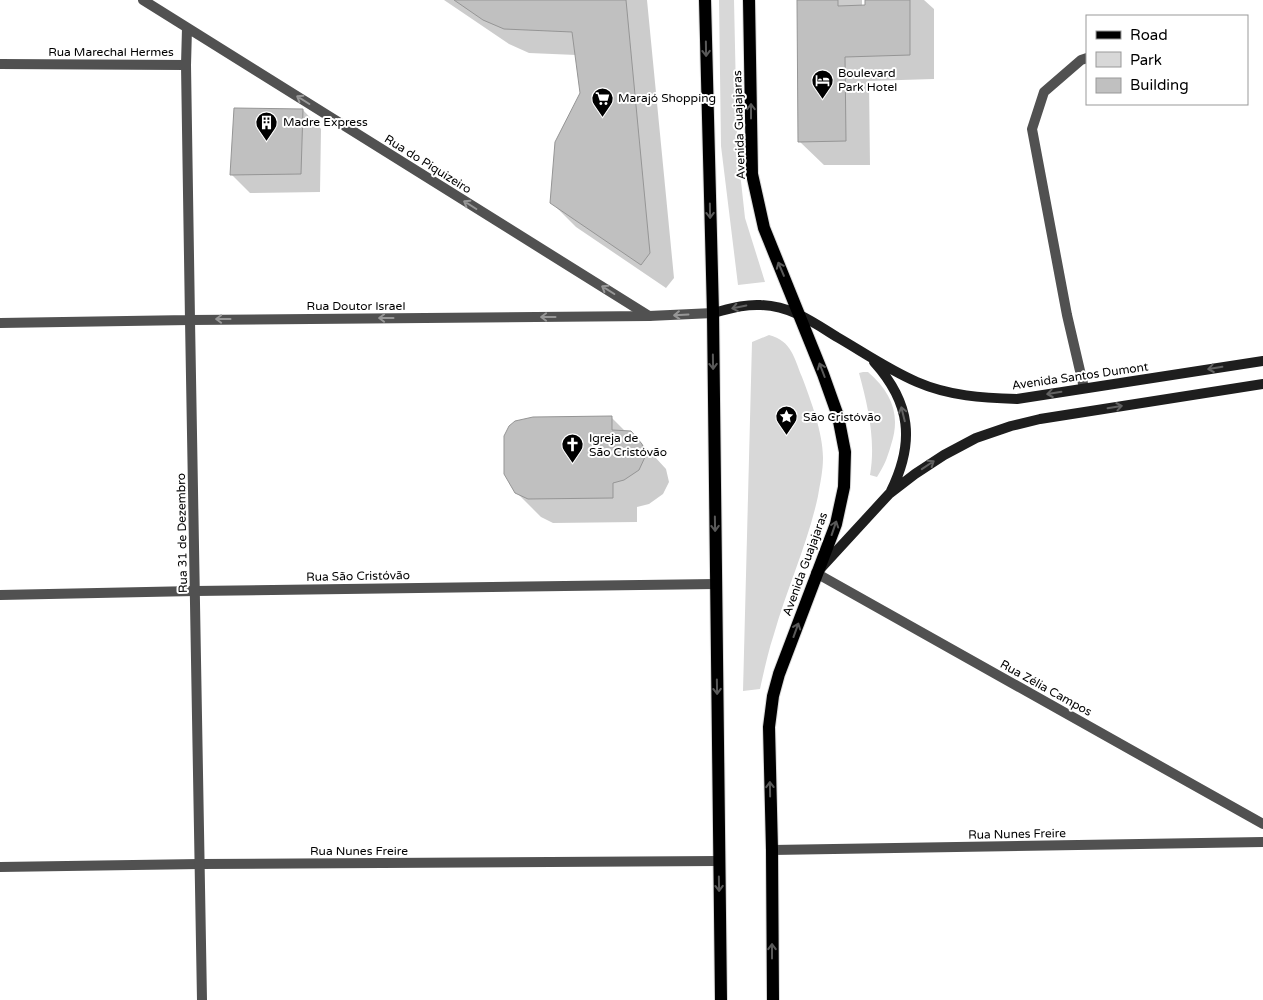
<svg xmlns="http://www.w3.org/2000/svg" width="1263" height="1000" viewBox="0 0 1263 1000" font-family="'Varela Round',sans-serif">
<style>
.green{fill:#d8d8d8}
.shadow{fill:#0003}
.building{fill:#c0c0c0;stroke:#959595}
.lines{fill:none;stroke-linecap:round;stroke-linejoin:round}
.primary-casing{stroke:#dbdbdb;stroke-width:14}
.service{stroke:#515151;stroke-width:10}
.minor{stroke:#515151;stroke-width:10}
.tertiary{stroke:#515151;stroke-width:10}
.secondary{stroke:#1e1e1e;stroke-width:10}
.primary{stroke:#000;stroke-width:12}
.oneway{stroke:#595959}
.oneway2{stroke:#979797}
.oneway3{stroke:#626262}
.labels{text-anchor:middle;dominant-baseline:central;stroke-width:4;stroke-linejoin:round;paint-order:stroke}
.street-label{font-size:12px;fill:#000;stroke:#fff}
.poi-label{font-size:12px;fill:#000;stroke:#fff;text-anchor:start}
</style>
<rect width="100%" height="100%" fill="#fff"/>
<path class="green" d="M719,0H734L737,140L739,163L745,218L765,282L738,285L721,146Z
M769,335C792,341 794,358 802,377C811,401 823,433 823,458C823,471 820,484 818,496C808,543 787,588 774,634C768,652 764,671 760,689L743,691L752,342Z
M863,372H868C892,393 901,415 891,445C887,459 884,466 877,477L870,475C876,441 868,406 859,373Z"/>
<path class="shadow" d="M444,0H647L674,278L666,288L576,227L552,203L581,93L576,55L529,53L509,44Z
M798,0H862V7L867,6V0H924L934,9V79L869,81L870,165H824L799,141Z
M303,110L321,129L320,192L250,193L232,175Z
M611,417L626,432H630L655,457L666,469L669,482L663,494L649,504L637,507V522L553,523L541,517L516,492Z"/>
<path class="building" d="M454,0H626L650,253L641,265L550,203L555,142L580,93L572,32L504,29L483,20Z
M797,0H838V6L865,5V0H910V55L845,57L846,141L798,142Z
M234,108L303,109L301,174L230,175Z
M612,416V430L631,431L642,444L645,457L639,470L624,480L613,483V498L528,499L515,493L504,474V436L509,426L515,421L533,417Z"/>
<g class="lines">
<defs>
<path id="primary" d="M705,0L713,313L721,1000
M749,0L752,174L764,228L823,374L838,416L845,452L844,487L836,524L779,674L773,696L769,727L772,850L773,1000"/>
</defs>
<use href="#primary" class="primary-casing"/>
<path class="service" d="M1084,388L1067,315L1032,129L1044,92L1081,60L1087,58"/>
<path class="minor" d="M143,0L649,316
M0,64L186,65L187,28
M0,323L190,320L186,65
M0,595L195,591L716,584
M772,850L1263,842
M0,867L200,864L719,861"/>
<path class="tertiary" d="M816,573L1263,824
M202,1000L190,320L649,316L713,313"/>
<path class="secondary" d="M713,313C729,309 744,304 761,305C791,306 813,322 837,337C863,352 889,370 917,382C949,396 983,398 1017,399L1263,361
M874,362C911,403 915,442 891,491
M820,569L889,494L915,474L944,455L976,438L1011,426L1040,419L1263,384"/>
<use href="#primary" class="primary"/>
</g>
<defs><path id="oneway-shaft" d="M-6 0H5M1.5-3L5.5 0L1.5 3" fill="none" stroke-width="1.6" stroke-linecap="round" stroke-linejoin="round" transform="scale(1.25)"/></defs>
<g class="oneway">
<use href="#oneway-shaft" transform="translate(706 49) rotate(89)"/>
<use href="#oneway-shaft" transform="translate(751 111) rotate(-90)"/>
<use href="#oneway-shaft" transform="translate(710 211) rotate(89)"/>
<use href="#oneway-shaft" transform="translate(781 269) rotate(-113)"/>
<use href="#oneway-shaft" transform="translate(713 362) rotate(89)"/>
<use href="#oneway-shaft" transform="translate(822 370) rotate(-111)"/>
<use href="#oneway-shaft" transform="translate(715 524) rotate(89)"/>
<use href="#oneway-shaft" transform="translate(834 528) rotate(-71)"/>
<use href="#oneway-shaft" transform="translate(796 630) rotate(-70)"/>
<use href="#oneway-shaft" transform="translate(717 687) rotate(89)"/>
<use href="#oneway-shaft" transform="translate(770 789) rotate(-91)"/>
<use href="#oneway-shaft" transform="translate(719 884) rotate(89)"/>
<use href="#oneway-shaft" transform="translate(772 951) rotate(-90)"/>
</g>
<g class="oneway2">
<use href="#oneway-shaft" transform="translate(303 100) rotate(-148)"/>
<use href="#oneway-shaft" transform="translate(470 205) rotate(-148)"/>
<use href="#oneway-shaft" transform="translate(608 290) rotate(-148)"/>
<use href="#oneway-shaft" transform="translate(681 315) rotate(177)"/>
<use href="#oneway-shaft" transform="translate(548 317) rotate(180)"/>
<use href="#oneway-shaft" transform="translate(386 318) rotate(180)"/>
<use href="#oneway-shaft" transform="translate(223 319) rotate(180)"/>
</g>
<g class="oneway3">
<use href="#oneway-shaft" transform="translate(739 307) rotate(168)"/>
<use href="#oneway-shaft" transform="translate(1215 368) rotate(171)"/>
<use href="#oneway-shaft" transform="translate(1054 393) rotate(171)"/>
<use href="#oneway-shaft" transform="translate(1115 407) rotate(-9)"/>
<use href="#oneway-shaft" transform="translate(903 414) rotate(-104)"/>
<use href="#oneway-shaft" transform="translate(928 465) rotate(-34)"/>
</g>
<defs>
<symbol id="hotel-pin" viewBox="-11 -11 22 30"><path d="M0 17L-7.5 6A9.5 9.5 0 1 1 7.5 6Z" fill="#000" stroke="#fff"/><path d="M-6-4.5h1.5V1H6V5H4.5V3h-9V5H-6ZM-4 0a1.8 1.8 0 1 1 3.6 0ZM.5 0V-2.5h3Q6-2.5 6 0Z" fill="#fff"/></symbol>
<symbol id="supermarket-pin" viewBox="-11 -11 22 30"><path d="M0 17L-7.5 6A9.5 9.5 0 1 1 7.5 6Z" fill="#000" stroke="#fff"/><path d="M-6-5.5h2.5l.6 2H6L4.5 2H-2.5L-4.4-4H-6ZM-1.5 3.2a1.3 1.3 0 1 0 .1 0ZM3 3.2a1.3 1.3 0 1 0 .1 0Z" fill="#fff"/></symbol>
<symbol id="building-pin" viewBox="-11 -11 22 30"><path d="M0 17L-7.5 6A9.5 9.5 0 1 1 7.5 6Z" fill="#000" stroke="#fff"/><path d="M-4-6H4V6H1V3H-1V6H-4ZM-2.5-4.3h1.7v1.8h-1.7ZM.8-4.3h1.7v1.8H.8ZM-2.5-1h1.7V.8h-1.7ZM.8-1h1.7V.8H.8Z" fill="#fff"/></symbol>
<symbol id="sight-pin" viewBox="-11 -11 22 30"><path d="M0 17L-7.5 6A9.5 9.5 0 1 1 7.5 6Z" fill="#000" stroke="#fff"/><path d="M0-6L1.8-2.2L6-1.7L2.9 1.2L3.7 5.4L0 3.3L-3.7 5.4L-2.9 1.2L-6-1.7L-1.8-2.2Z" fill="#fff"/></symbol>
<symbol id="church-pin" viewBox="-11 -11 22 30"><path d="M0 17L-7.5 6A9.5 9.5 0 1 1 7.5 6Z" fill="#000" stroke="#fff"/><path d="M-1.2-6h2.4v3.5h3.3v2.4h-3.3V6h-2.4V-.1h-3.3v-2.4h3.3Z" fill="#fff"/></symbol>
</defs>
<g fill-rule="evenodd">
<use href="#hotel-pin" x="810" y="68" width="25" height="34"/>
<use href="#supermarket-pin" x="590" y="86" width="25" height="34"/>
<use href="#building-pin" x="254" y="110" width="25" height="34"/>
<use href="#sight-pin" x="774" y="404" width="25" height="34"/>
<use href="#church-pin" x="560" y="432" width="25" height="34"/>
</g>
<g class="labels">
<g class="street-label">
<text x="111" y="52">Rua Marechal Hermes</text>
<text transform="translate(739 125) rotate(-92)">Avenida Guajajaras</text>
<text transform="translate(428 164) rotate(32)">Rua do Piquizeiro</text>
<text x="356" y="306">Rua Doutor Israel</text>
<text transform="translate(1080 376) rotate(-8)">Avenida Santos Dumont</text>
<text transform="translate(182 533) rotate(-91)">Rua 31 de Dezembro</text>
<text transform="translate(805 564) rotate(-70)">Avenida Guajajaras</text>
<text transform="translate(358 576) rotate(-1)">Rua São Cristóvão</text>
<text transform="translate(1046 688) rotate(29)">Rua Zélia Campos</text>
<text transform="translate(1017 834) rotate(-1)">Rua Nunes Freire</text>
<text x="359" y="851">Rua Nunes Freire</text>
</g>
<g class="poi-label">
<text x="838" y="73">Boulevard<tspan x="838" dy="14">Park Hotel</tspan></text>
<text x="618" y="98">Marajó Shopping</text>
<text x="283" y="122">Madre Express</text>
<text x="803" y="417">São Cristóvão</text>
<text x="589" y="438">Igreja de<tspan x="589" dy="14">São Cristóvão</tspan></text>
</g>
</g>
<rect x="1086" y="15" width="162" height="90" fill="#ffffff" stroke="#999999"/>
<rect x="1096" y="31" width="25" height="8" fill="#000000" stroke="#999999"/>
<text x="1130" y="40" font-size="15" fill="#000000">Road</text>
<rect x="1096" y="52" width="25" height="15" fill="#d8d8d8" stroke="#999999"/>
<text x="1130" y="65" font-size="15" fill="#000000">Park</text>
<rect x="1096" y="78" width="25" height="15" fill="#c0c0c0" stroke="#999999"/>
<text x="1130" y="90" font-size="15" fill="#000000">Building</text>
</svg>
